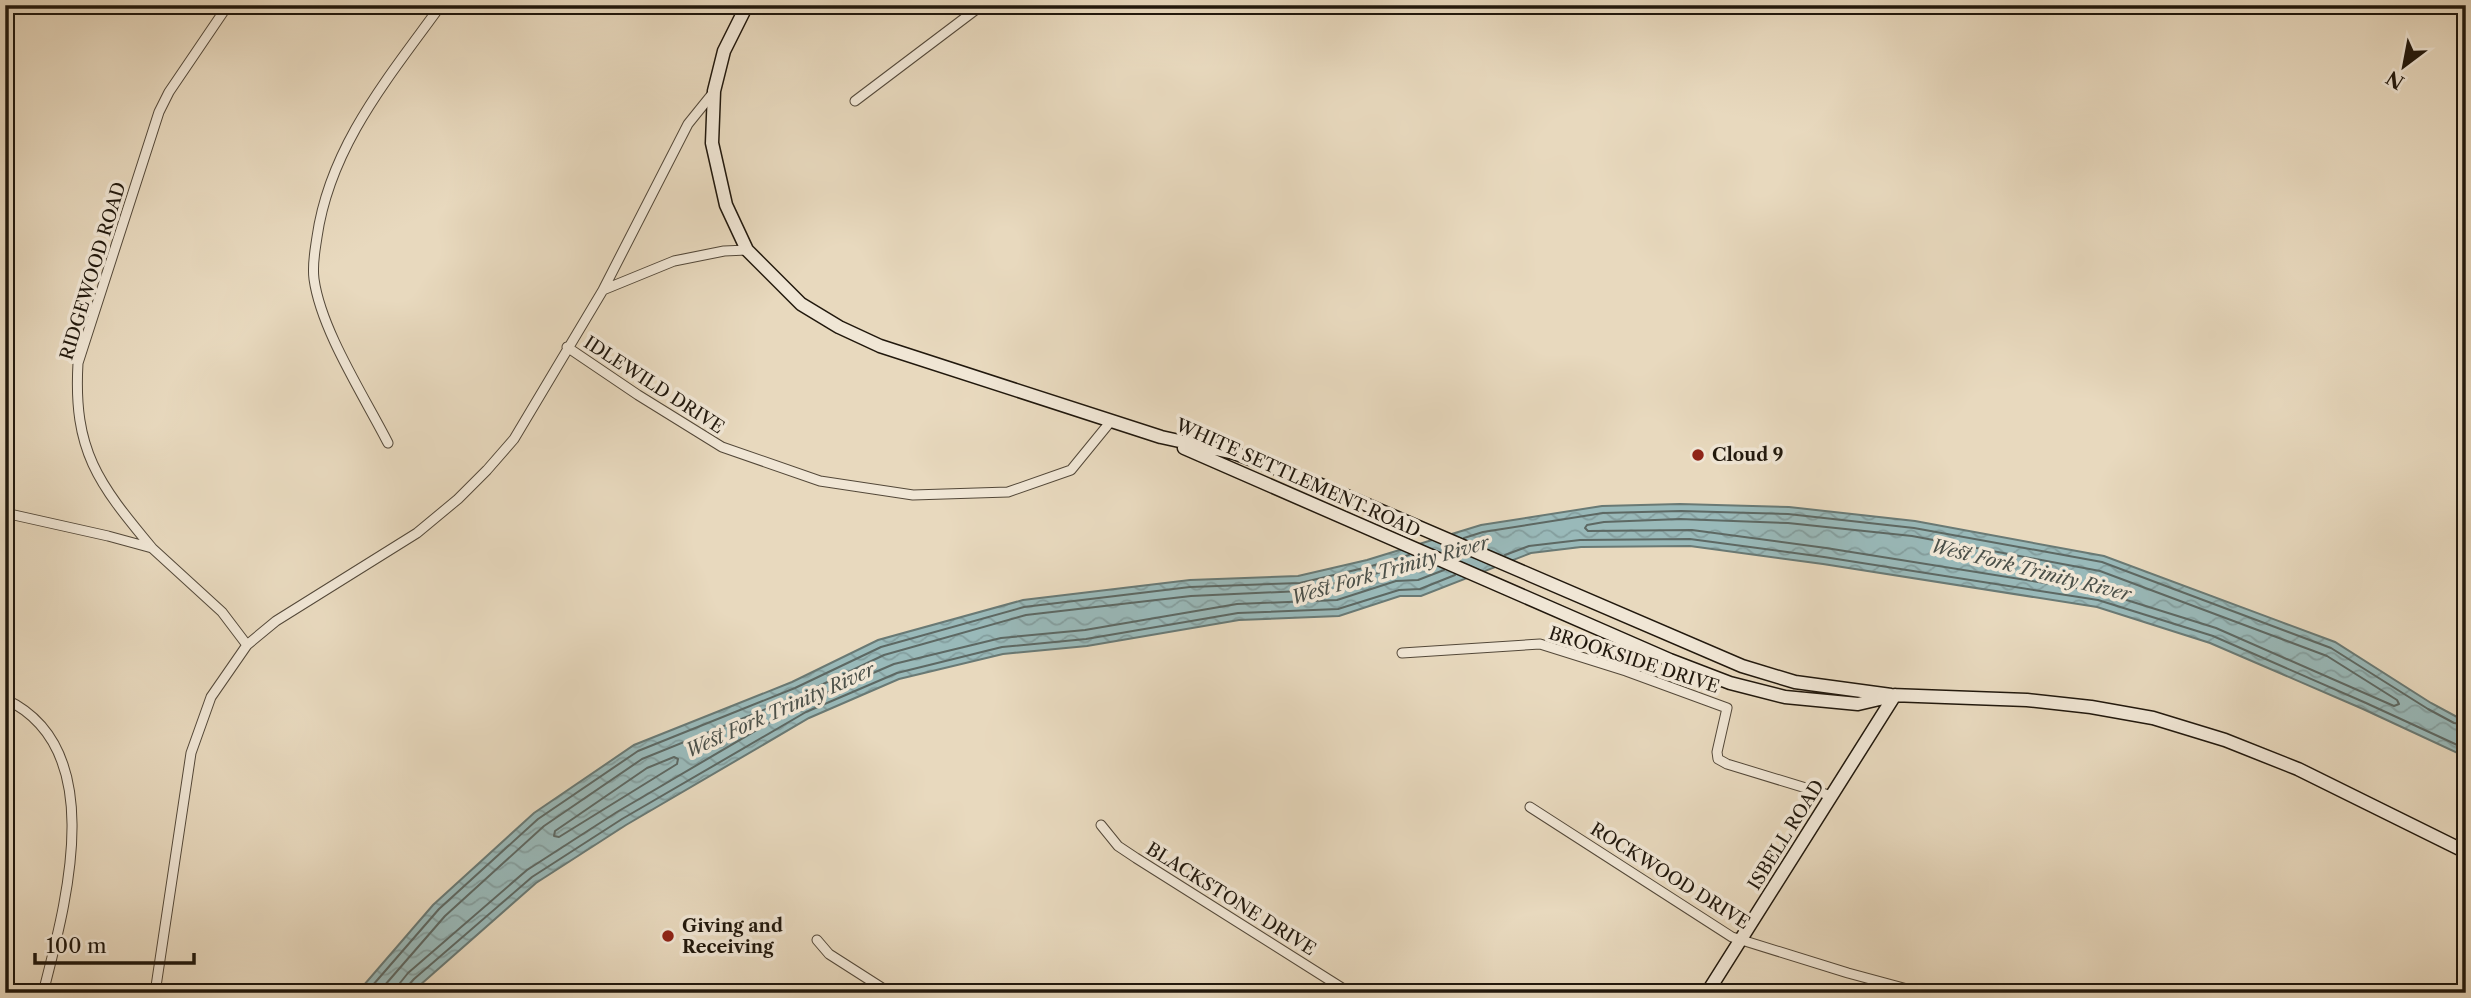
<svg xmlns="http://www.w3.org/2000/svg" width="2471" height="998" viewBox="0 0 2471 998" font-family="'Libre Caslon Text',serif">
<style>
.water{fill:url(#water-waves);stroke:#697974;stroke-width:2}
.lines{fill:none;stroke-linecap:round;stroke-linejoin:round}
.shore{stroke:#5d6863;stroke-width:2}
.street-casing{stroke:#534839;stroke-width:11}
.secondary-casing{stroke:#21180d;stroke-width:15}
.street{stroke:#f0e6d5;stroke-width:9}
.secondary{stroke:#f0e6d5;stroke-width:12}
.poi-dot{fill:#8f2418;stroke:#f0e6d5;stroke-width:2.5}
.labels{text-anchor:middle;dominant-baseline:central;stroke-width:7;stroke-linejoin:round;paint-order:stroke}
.street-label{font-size:18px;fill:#21180d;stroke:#f0e6d5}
.poi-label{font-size:18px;font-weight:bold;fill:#21180d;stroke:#f0e6d5;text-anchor:start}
.water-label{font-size:19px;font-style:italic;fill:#4b5049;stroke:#f0e6d5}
</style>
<defs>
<pattern id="water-waves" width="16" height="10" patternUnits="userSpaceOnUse" patternTransform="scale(1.75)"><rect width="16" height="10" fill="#99b9b9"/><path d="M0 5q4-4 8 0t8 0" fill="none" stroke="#849e9e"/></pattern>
</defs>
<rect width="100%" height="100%" fill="#e8d9be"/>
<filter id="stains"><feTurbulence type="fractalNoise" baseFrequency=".00286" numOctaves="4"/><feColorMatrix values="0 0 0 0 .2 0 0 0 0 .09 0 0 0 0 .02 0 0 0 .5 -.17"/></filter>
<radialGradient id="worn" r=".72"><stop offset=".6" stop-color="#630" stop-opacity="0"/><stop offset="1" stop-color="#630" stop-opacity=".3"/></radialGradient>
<path class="water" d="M1680,504L1789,507L1915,521L2104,556L2335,642L2431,703L2457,717L2466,719V757L2363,709L2210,643L2097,607L1823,564L1690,546L1581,547L1531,553L1421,596H1400L1339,616L1239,620L1087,646L1003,654L899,679L809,718L626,825L536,883L411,993H357L433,905L534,813L634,745L792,682L878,640L1023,600L1190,580L1298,576L1367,560L1481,525L1602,506Z"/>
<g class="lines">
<path class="shore" d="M1680,519L1788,523L1912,536L2100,571L2327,656L2397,700L2399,704L2394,706L2216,628L2101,592L1826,548L1692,530L1588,531L1585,528L1587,525L1604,522Z
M1464,538L1483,532L1603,513L1681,511L1788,514L1914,528L2102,562L2331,648L2428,709L2454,723L2466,725
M1505,555L1529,546L1580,540L1690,539L1824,557L2098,600L2213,636L2366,703L2466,749
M674,757L678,759L677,764L559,837L554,836L555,831L647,768Z
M366,993L439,909L538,819L638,751L795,688L881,647L1024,607L1190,587L1300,583L1368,567L1409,555
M378,993L445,916L544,826L642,759L798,696L884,655L1026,615L1191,596L1301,591L1371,575L1421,560
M398,993L400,983L408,973L527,870L617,812L801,704L894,664L1001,638L1085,630L1237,604L1337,600L1396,581L1418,580L1444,570
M406,993L407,987L414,979L532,877L622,819L806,712L897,673L1002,647L1086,639L1238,613L1338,609L1399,590L1420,589L1455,575"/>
<defs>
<path id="street" d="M5,18L13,5
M855,101L982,5
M603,290L688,124L713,93
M567,347L638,395L722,447L820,481L913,495L1008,492L1071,470L1111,421
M388,443C364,396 321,330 314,279C312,264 315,251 317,237C330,146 389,77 441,5
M5,513L108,536L152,548L222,612L247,645
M152,548C98,483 73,451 78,363L159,112L169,92L228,5
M1402,653L1540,644L1626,671L1727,708L1717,752L1718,759L1727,764L1832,796
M5,699C111,748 65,906 43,993
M1530,807L1732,937L1848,973L1922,993
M1101,825L1118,846L1136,858L1350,993
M817,940L829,954L890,993
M155,993L191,753L211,697L247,645L276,621L417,533L458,499L487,470L514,439L603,290L674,261L724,251L747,250"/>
<path id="secondary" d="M747,5L724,51L714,91L712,143L726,205L747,250L801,304L839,327L880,346L1161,437L1234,453L1316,483L1742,666L1795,682L1891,695L2027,700L2091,707L2153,718L2225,740L2298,769L2466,852
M1184,448L1670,660L1730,683L1785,697L1858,704L1888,697
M1707,993L1895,695"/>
</defs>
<use href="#street" class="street-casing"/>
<use href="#secondary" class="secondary-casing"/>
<use href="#street" class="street"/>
<use href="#secondary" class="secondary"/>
</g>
<g class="poi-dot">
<circle cx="1698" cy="455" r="7"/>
<circle cx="668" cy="936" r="7"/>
</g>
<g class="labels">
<g class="street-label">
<text transform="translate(93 271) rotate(-73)">RIDGEWOOD ROAD</text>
<text transform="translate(654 385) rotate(33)">IDLEWILD DRIVE</text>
<text transform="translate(1298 478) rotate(24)">WHITE SETTLEMENT ROAD</text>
<text transform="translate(1634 660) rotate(18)">BROOKSIDE DRIVE</text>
<text transform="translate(1786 835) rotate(-58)">ISBELL ROAD</text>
<text transform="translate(1670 876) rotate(32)">ROCKWOOD DRIVE</text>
<text transform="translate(1231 899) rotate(32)">BLACKSTONE DRIVE</text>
</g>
<g class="poi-label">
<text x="1712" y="455">Cloud 9</text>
<text x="682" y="926">Giving and<tspan x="682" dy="21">Receiving</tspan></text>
</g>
<g class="water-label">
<text transform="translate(1390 570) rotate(-16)">West Fork Trinity River</text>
<text transform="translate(2031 570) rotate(14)">West Fork Trinity River</text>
<text transform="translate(780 710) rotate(-24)">West Fork Trinity River</text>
</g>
</g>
<rect width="2471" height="998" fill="none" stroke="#e8d9be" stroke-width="28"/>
<rect x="7" y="7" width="2457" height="984" fill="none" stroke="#21180d" stroke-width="3.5"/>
<rect x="14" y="14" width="2443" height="970" fill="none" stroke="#21180d" stroke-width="2"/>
<g transform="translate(2404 66) rotate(212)" stroke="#f0e6d5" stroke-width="5" paint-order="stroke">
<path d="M0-5L12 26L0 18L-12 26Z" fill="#21180d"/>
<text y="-10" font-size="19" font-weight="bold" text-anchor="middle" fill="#21180d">N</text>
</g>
<path d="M35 953v10h159v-10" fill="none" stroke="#21180d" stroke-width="3.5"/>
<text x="46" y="953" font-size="21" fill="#21180d" stroke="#f0e6d5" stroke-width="5" paint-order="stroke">100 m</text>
<rect width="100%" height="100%" filter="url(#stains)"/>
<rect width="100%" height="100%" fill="url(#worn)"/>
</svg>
